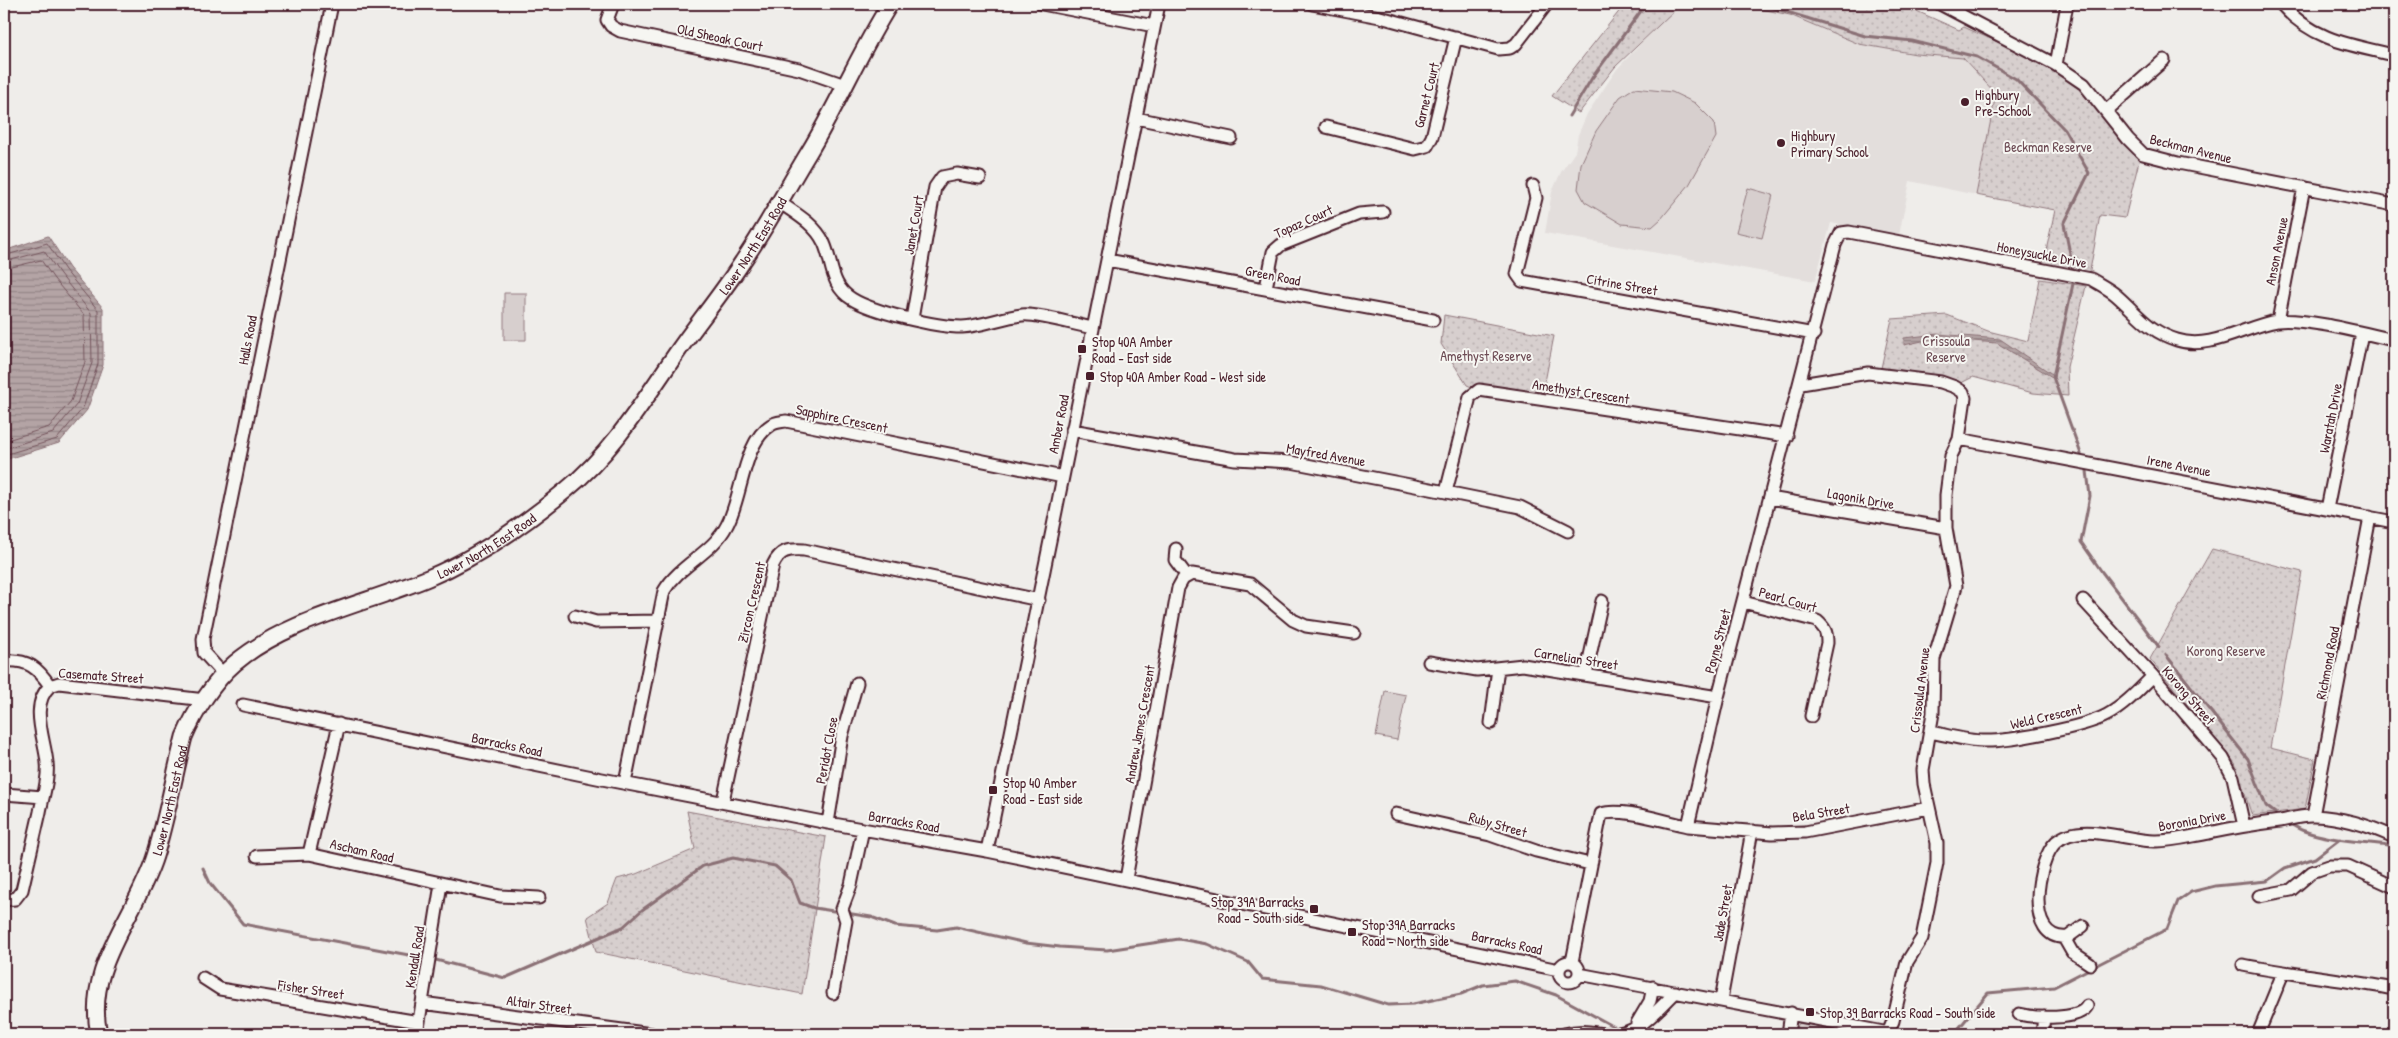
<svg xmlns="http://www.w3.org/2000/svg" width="2398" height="1038" viewBox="0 0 2398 1038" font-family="'Patrick Hand',sans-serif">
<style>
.built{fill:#e3dedc}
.green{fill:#d7cfce;stroke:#90777c}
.park{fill:url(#park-dots);stroke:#90777c}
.water{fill:url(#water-rules);stroke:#8a6f74}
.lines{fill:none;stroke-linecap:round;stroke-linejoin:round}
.shore{stroke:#74545c;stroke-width:1}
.stream{stroke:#8a6f74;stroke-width:3}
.minor-casing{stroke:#4a1f2b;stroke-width:15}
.major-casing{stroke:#4a1f2b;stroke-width:19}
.minor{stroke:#f6f6f2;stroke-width:11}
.major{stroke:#f6f6f2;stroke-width:15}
.poi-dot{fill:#4a1f2b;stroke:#f6f6f2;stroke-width:2}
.labels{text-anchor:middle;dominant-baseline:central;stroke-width:4;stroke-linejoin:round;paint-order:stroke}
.street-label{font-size:14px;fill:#4a1f2b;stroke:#f6f6f2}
.poi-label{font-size:14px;fill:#4a1f2b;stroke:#f6f6f2;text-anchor:start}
.park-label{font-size:14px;fill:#6d4b54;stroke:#f6f6f2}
</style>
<defs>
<pattern id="park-dots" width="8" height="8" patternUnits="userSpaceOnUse" patternTransform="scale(1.25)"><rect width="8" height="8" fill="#d7cfce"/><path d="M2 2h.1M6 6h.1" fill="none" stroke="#bab1b1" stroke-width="1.8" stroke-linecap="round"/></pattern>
<pattern id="water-rules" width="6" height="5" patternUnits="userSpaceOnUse" patternTransform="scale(1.25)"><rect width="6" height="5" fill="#b4a4a5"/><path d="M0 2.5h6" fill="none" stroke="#948587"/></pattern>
</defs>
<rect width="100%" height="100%" fill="#efedea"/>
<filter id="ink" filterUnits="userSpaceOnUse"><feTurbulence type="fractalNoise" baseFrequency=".02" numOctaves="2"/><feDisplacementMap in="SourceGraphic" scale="10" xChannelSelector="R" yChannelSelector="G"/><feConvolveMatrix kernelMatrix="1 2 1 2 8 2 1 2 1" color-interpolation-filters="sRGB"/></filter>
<g filter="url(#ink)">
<path class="built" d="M1678,4H1741L1790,15L1859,44L1916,54L1963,57L1996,94L1976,195L1910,181L1899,235L1831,223L1815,281L1545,233L1552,192L1561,172L1575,152L1578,135L1587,114L1617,69Z"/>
<path class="green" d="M1634,88L1672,92L1695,103L1714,122L1716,137L1689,185L1661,219L1652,227L1622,224L1585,202L1578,189L1581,164L1596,131L1620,97Z
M1748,188L1773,195L1762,238L1736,232Z
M504,293H526V340H504Z
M1385,691L1406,695L1397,740L1376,736Z"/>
<path class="park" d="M1625,4H1681L1615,67L1579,113L1552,96Z
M1737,4H1901L1959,30L1964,27C2002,45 2048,60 2079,89C2101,110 2115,140 2140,157L2125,218L2100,215L2089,276L2042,269L2055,210L1976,195L1996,94L1963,58L1916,54L1859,44L1790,15Z
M2040,279L2086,286L2067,367L2068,396L2033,393L1973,377L1961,383L1908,371L1881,368L1892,319L1947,315L1988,331L2028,341Z
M1444,315L1554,336L1542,397L1479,390L1467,385L1441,344Z
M2212,549L2302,572L2270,748L2315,759L2305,809L2252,816L2235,763L2150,659Z
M687,811L826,837L802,994L596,952L587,917L608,903L617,879L636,874L695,849Z
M1800,1023L1868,1034H1791L1793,1029Z"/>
<path class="water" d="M48,236L69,268L103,308V365L87,410L59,443L4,460V251Z
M1937,334L2000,339L2055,376L2052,377L1997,343L1936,338L1904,345V338Z"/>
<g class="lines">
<path class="shore" d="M4,256L47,243L65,270L98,310V364L83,408L57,439L4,455
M4,262L44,251L60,274L91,313L92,363L77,404L53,433L4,449
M4,269L41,260L54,279L84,315L85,362L71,401L49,427L4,441"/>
<path class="stream" d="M1761,4L1865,36L1912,41L1977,57L2016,79L2064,129L2089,173L2064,224L2074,273
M1569,116L1592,78L1646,4
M2074,279L2053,377L2081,454
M2087,471L2090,496L2081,542L2102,572L2159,647
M2166,655L2248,759L2266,806L2275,813
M2291,824C2310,839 2363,842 2388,845L2394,849
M203,868L210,883L243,924L425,958
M846,913L871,917L895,926L937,930L956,927L1026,943L1060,947L1107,950L1179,939L1207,944L1248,962L1262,979L1321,985L1388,1005L1413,1004L1461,994L1483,985L1515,981L1556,995L1620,1030
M432,959L505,978L623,927L642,910L703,866L733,858L775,866L791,880L800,903L814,908L840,912
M1954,1034L1988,993L2054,987L2167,929L2178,901L2191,892L2215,886L2267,881L2285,868L2315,858L2340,839"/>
<defs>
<path id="minor" d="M613,4L607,20L611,26L620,31L799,69L845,85
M1042,4L1154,26
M1312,4L1380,17L1498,49L1510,48L1516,44L1547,4
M1940,4L2056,65L2084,84L2128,139L2143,154L2178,163L2394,205
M2281,4C2312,40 2350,45 2394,55
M2056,65L2067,4
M2106,111L2164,60
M1136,118L1231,138
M1326,127L1415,149L1427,146L1432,137L1456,37
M1533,186L1536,198L1517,274L1522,281L1814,334
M779,202C795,213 815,224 824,243C833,263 830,286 852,299C873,312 936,327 962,327C983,326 1002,317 1022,315C1035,313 1077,325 1093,328
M1107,260L1433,320
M1266,288L1273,252L1281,245L1359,214L1383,212
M912,319L935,187L942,177L957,174L980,178
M2278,321L2304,187
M1801,384L1868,373L1941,382L1955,387L1963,392L1965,398L1959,439L1951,456L1946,495V528L1956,586L1934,659L1933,713L1923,770L1924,784L1937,843V863L1922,938L1907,962L1893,1021L1888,1033
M1072,430L1235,459L1291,462L1446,492L1520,507L1568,531
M1959,439L2394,522
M1446,492L1470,397L1479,390L1787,436
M1770,498L1946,528
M2327,509L2362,333
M1176,549L1175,560L1187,576
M2083,600L2153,676L2223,758L2233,777L2244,826
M1743,602L1817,621C1825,628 1827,632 1827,643L1811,716
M575,616L596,622L658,621
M4,661C28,659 38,668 50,686L59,683L205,700
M1429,662L1477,670L1523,665L1718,697
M1586,674L1602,601
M224,675L204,653L203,639L332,4
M243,705L597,778L828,823L987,851L1559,970
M1491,723L1498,668
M339,724L309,854L500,896L539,898
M1930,732C1947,735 1966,741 1983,741C2008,742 2085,727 2107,715C2124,706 2139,690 2153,676
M625,783L664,591C680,564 713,553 727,525C742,498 743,442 771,425C775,422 781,422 786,421L1063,477
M4,794L43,797
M723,801L773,565C780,550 788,549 804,550L1039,600
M1396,814L1490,835L1536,851L1590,864
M2313,816L2370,517
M828,823L842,736L857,683
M1688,826L1772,833L1805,832L1929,808
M987,851L1159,4
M257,856L309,854
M1126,879L1178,588L1183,579L1192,574L1250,584L1293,620L1306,626L1354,633
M2259,896L2291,890L2312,872L2329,866H2348L2394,887
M4,900L15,899L22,890C28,864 34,838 40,812C43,796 49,778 47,763C45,739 29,705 50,686
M2083,926L2068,937C2023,942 2037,860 2056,842C2081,820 2128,842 2156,841C2174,841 2191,836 2209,833C2232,828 2256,824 2280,821C2291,819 2303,815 2314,816C2341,817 2370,826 2394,837
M2064,938L2072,952L2090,964
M1572,962L1601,814C1623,807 1665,822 1688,826L1718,697L1835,245L1841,233L1849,232L2091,279C2099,284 2109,289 2116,295C2138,314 2148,331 2177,340C2210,351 2245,326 2277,321C2304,317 2366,334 2394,340
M1559 972a10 10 0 1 1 20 0a10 10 0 1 1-20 0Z
M2243,965C2293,975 2344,979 2394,989
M1579,974L1894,1034
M203,978L220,989L419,1022
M833,993L846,921L842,909L851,885L863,829
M1721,1000L1752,831
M422,1003L652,1034
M2019,1014C2034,1018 2079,1021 2087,1006
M1637,1023L1650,1001L1653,987
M417,1034L441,884
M1565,1034C1588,1027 1601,1037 1619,1034C1641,1031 1661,1006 1676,992
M1788,1034L1791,1013
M2042,1034L2044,1017
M2258,1034L2283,973"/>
<g id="major">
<path id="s1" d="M99,1034C84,966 136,917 155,856C167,817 174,776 184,737C195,711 214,681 235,663C287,619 366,604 428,578C478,557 524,525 566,490C613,452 644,400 678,351C699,321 723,292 743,261C767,226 787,188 809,152C838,104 860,51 890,4"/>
</g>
</defs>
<use href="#minor" class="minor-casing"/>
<use href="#major" class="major-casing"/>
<use href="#minor" class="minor"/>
<use href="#major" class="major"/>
</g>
</g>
<g class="poi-dot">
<circle cx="1965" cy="102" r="5"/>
<circle cx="1781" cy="143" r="5"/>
<rect x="1077" y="344" width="10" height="10" rx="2.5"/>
<rect x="1085" y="371" width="10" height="10" rx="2.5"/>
<rect x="988" y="785" width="10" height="10" rx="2.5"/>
<rect x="1309" y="904" width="10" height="10" rx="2.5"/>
<rect x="1347" y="927" width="10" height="10" rx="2.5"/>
<rect x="1805" y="1007" width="10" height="10" rx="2.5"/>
</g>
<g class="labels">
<g class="street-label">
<text transform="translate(720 37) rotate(12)">Old Sheoak Court</text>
<text transform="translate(1426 95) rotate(-76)">Garnet Court</text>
<text transform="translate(2191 148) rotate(14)">Beckman Avenue</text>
<text transform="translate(1303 221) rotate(-24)">Topaz Court</text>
<text transform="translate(913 225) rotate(-80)">Janet Court</text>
<text stroke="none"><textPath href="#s1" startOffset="1088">Lower North East Road</textPath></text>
<text transform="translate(2276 251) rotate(-79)">Anson Avenue</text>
<text transform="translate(2042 254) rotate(11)">Honeysuckle Drive</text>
<text transform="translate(1273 275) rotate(11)">Green Road</text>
<text transform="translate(1622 284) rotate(10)">Citrine Street</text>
<text transform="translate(247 340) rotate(-79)">Halls Road</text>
<text transform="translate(1581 391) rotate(9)">Amethyst Crescent</text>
<text transform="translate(842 418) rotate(12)">Sapphire Crescent</text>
<text transform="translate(2330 418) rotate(-79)">Waratah Drive</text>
<text transform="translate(1058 424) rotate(-79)">Amber Road</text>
<text transform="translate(1326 454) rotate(10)">Mayfred Avenue</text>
<text transform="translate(2179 465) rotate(11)">Irene Avenue</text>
<text transform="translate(1861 498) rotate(10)">Lagonik Drive</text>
<text stroke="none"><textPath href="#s1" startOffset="682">Lower North East Road</textPath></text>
<text transform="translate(1788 599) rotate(16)">Pearl Court</text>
<text transform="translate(751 602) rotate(-77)">Zircon Crescent</text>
<text transform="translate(1717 641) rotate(-75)">Payne Street</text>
<text transform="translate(1576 658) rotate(9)">Carnelian Street</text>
<text transform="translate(2327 663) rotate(-79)">Richmond Road</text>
<text transform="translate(101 675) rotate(4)">Casemate Street</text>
<text transform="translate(1919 690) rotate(-83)">Crissoula Avenue</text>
<text transform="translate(2189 695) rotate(49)">Korong Street</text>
<text transform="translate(2046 716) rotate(-13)">Weld Crescent</text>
<text transform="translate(1139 724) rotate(-80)">Andrew James Crescent</text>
<text transform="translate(507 744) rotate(12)">Barracks Road</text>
<text transform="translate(826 750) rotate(-79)">Peridot Close</text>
<text stroke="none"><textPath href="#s1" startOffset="248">Lower North East Road</textPath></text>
<text transform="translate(1821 812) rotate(-9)">Bela Street</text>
<text transform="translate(2192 820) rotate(-10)">Boronia Drive</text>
<text transform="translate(904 821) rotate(10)">Barracks Road</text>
<text transform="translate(1498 824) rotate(16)">Ruby Street</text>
<text transform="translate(362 850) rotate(13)">Ascham Road</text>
<text transform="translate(1722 913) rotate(-80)">Jade Street</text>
<text transform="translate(1507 942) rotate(12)">Barracks Road</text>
<text transform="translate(414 957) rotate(-81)">Kendall Road</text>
<text transform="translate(311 989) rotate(9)">Fisher Street</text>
<text transform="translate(539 1004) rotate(8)">Altair Street</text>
</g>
<g class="poi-label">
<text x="1975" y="94">Highbury<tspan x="1975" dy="16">Pre-School</tspan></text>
<text x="1791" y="135">Highbury<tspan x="1791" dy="16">Primary School</tspan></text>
<text x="1092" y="341">Stop 40A Amber<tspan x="1092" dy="16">Road - East side</tspan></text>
<text x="1100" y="376">Stop 40A Amber Road - West side</text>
<text x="1003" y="782">Stop 40 Amber<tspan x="1003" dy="16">Road - East side</tspan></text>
<text x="1304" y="901" text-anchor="end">Stop 39A Barracks<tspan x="1304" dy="16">Road - South side</tspan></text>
<text x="1362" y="924">Stop 39A Barracks<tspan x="1362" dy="16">Road - North side</tspan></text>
<text x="1820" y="1012">Stop 39 Barracks Road - South side</text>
</g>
<g class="park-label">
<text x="2048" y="146">Beckman Reserve</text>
<text x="1946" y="340">Crissoula<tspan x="1946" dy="16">Reserve</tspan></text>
<text x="1486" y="355">Amethyst Reserve</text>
<text x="2226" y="650">Korong Reserve</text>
</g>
</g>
<rect width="2398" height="1038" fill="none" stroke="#f6f6f2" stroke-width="20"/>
<rect x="10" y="10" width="2378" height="1018" fill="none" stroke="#4a1f2b" stroke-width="2" filter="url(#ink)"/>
</svg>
